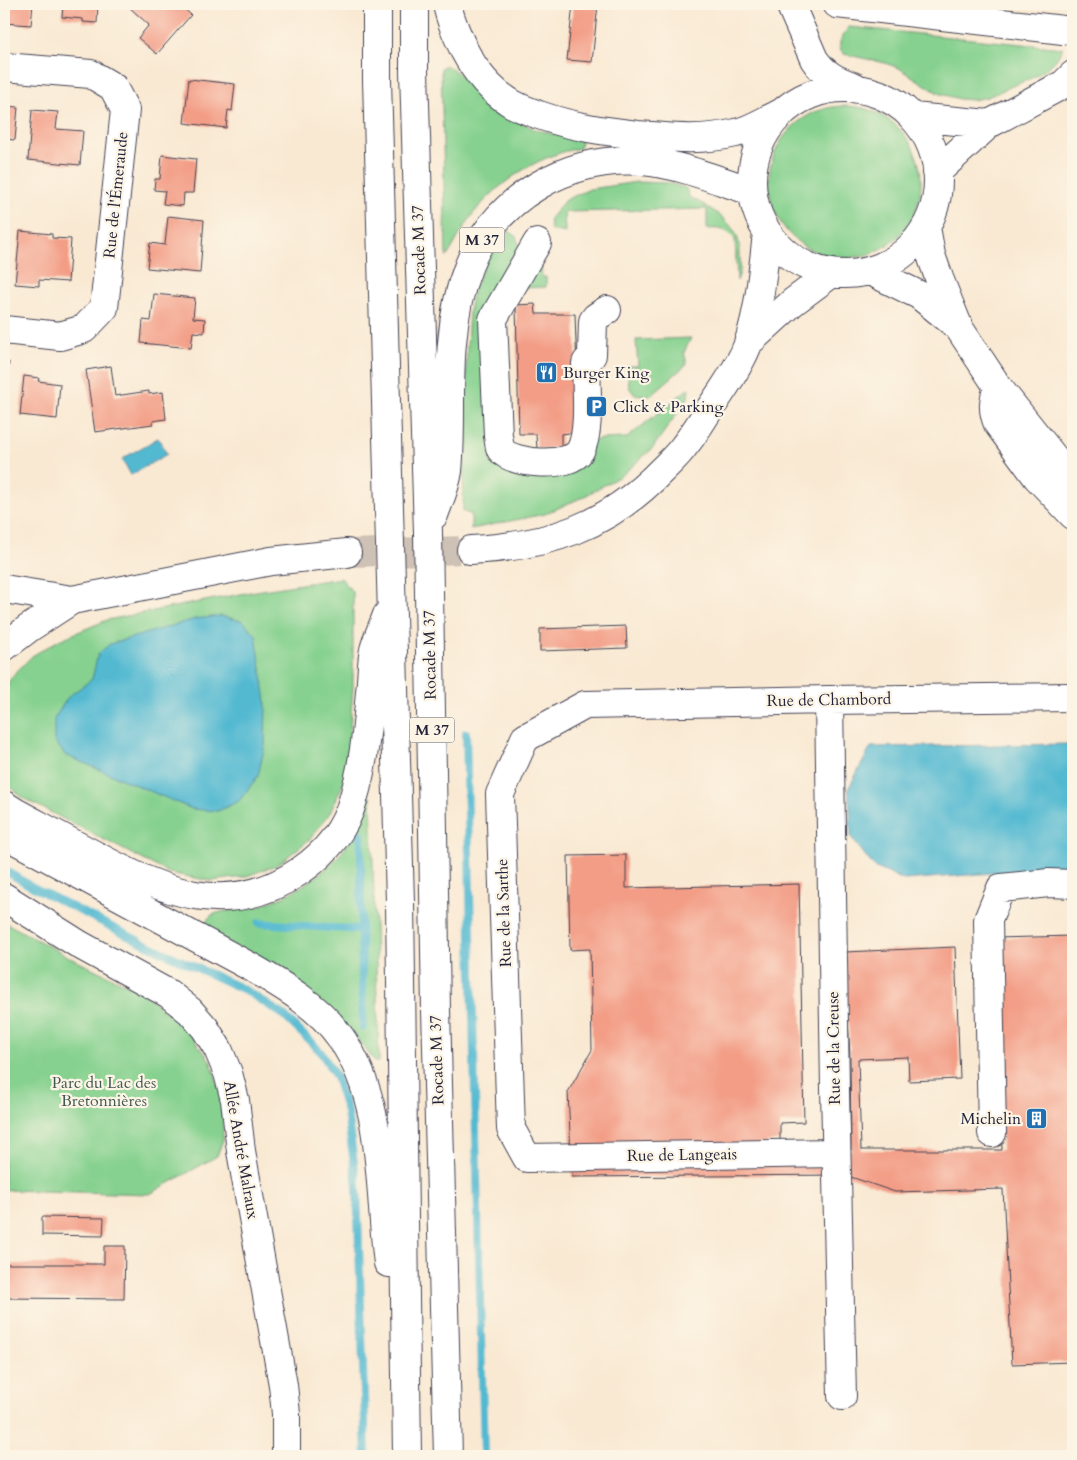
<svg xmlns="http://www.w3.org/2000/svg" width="1077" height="1460" viewBox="0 0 1077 1460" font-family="Cardo,serif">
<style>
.green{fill:#86d18f;stroke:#547a65}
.water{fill:#53b9d1;stroke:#3a6e86}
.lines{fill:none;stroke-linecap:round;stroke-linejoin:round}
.stream{stroke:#53b9d1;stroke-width:8}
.building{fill:#f39d86}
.minor-tunnel{stroke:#cec1b5;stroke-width:28;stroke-dasharray:28 14;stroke-linecap:butt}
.minor-casing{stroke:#424052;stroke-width:30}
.highway-casing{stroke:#424052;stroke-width:30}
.minor{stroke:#fff;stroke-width:28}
.highway{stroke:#fff;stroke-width:28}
.labels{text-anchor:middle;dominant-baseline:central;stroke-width:4.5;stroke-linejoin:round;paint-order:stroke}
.shield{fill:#fcf5e5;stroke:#63616e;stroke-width:1}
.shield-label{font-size:15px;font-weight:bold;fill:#22223b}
.street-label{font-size:16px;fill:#22223b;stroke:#fcf5e5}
.poi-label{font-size:16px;fill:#22223b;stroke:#fcf5e5;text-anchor:start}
.park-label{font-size:16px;fill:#405754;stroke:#fcf5e5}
</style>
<rect width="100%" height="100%" fill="#fcf5e5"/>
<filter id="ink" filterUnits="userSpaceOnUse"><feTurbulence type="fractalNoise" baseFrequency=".02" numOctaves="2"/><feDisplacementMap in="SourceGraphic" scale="10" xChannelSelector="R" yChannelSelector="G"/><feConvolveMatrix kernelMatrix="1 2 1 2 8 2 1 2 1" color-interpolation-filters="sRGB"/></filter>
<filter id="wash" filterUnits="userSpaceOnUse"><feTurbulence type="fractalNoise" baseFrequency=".0096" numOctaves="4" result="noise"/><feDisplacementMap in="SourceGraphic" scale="20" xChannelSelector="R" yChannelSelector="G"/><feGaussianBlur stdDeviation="1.12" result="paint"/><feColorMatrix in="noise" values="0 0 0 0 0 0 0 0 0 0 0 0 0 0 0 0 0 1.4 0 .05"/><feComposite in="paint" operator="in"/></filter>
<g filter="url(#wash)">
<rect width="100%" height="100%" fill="#f9e9d3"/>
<path class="green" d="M849,27L1063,48L1056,60L1046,69L1036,76L987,97L973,100L959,99L938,93L899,68L885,63L844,54C835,45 842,36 849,27Z
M444,66H447L458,73L492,107L534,129L581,141L580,148C540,155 505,178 478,208C466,222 457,240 447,257L446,255L441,68Z
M769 182a76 76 0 1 1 152 0a76 76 0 1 1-152 0Z
M637,182L669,183L686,188L689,197C706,205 732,220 738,239C740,246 740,252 740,259C741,267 740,273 737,281L735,239C727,229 719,228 707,229V209L564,212L565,233L551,230L549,220L565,200L590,189Z
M507,230L516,236L523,257L486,317L503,462L602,439L627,438L689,388L688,398L652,449L622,475L585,496L545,514L471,529V514L463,512L466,369L469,310L474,288L493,246Z
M541,257L542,277H546V287L518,288Z
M691,338L684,352L687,364L650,396L634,394L629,387L627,366H638L636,340Z
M341,578L353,593V688L349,743L343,784L330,813L310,839L277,865L244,877L211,881L169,873L23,798L4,781V690L13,675L32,656L59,640L107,620L256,591Z
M369,797H371L379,1059V1061L376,1063L357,1038L207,928C206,923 207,918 212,915C221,910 236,911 246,909C256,907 266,904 275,900C310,885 343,860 359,825C363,816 365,806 369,797Z
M4,922L75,960L142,992L185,1028L210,1060L222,1095L223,1140L217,1156L150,1194L4,1190Z"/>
<path class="water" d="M158,438L167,454L131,475L122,459Z
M221,616L243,621L256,635L266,702L265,745L258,776L239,801L218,811L192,809L65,755L54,741V719L68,697L92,679L98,654L110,644L195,619Z
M1073,744V871L993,873L904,880L874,867L851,837L850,809L848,789L871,747Z"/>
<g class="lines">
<path class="stream" d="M466,733L484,1456
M361,834V930
M4,870L31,886L143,943L245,990L282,1014L321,1052L336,1077L347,1112L357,1186L366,1456
M259,923L361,930L363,1027"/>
</g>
<g id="blocks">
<path class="building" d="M4,4H33L31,25L4,23Z
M63,4H98L97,23L83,22V19L62,17Z
M132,4H179L191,15L157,54L138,38L149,25L129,7Z
M573,4H598L592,62L567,60Z
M189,79L235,84L232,111L228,110L226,128L184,123Z
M4,106L18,107L15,140L4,139Z
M32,110L58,112L56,129L83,131L80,165L28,160Z
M162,155L196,159L193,193H184L183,206L163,204L165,191L154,190L155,179H160Z
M168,216L204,220L200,273L147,268L150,243L165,245Z
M20,231L52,234V238L71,239L68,282L39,280V286L15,284Z
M4,238H9L5,270H4Z
M154,294L195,298L193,318L205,319L204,333L193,332L191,348L141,343L143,320L151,321Z
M535,304L536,314H575L579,432L561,434V447L537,449L536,434H519L516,305Z
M4,362H9L5,401H4Z
M111,366L115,396L149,391V394L163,392L166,419L153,421V424L95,432L86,370Z
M24,376L39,378L38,381L60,384L57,419L20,415Z
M626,626L627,648L540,651V629Z
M626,855V888L799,884L804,1122L780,1123V1140L734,1150H851L850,1059L845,952L955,947L960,1079L909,1081L908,1057L858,1059L861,1150H1002L996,938L1073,936V1362L1012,1364L1003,1189L895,1192L845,1175L572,1177L568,1092L592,1050L590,949L570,950L568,856Z
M42,1217L104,1218L103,1236L42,1235Z
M104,1246H125L124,1299L4,1298V1264H104Z"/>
</g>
</g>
<g filter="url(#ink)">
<use href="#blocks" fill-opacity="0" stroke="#424052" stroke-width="1"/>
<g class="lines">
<path class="minor-tunnel" d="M347,553L471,550"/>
<defs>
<path id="minor" d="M790,4L814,59C824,75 838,81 855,87
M837,4L1063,30
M4,67L91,74L113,87L125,110L104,308L84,329L60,336L4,330
M752 181a93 93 0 1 1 186 0a93 93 0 1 1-186 0Z
M913,117L989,124
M937,172L989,124L1064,84L1073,75
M926,227L931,255L939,278L959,328L998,387L1063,469L1073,478
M537,243L493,319L498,436C499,440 499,447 501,450C513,465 570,468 580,451C591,432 586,386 586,363L592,355L593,321L596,317L607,310
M870,271L919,295L956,325
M748,343L793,302L832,273
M998,387C993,401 992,410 998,424L1037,477L1073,515
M471,550C549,546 607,527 662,470C670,462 679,454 685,445C694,434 701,422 709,410C721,393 743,361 749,341C760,306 763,269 767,233
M4,589L72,600L271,561L347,553
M4,647L29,628L72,600
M829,700L835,1089L842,1396
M4,897L80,945L169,994L190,1011L205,1028L218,1049L228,1073L235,1100L241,1151L283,1385L286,1414V1456
M992,1133L988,920L1001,888L1049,883L1073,884
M836,1153L527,1158L511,1129L500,794L525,738L585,705L829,700L1073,697"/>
<path id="highway" d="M377,4V80L400,902L407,1456
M414,4V71L428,533L436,1010L448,1456
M447,4C450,20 457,35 464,50C474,69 489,89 508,101C516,107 528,111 539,115C573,127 603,131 638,135C674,138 701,141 736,133C751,130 767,119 781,113
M434,515C439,501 446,486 448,471C452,429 448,385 452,343C454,316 459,290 469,265C497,196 569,156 642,161C680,164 716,180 752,191
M4,805L15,812C41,826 68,841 95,855C163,892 229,920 300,871C326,853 345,830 353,800C364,764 367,728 370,692C372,678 371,663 374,650C377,638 383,626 387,615
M4,834L249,966C282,985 319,1006 341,1038C386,1103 378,1188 388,1263"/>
</defs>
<use href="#minor" class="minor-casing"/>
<use href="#highway" class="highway-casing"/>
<use href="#minor" class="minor"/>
<use href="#highway" class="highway"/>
</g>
</g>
<defs>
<symbol id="restaurant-square" viewBox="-11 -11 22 22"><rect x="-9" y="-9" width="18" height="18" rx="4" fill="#1f6fb2" stroke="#fcf5e5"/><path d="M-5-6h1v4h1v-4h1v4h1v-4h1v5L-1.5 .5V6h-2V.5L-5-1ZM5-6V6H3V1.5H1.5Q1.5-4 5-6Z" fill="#fff"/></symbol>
<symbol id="parking-square" viewBox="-11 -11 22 22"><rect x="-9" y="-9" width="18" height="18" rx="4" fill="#1f6fb2" stroke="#fcf5e5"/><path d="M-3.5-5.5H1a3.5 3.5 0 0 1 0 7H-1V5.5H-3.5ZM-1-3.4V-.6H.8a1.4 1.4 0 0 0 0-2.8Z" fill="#fff"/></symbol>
<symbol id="building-square" viewBox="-11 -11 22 22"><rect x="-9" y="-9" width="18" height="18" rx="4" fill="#1f6fb2" stroke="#fcf5e5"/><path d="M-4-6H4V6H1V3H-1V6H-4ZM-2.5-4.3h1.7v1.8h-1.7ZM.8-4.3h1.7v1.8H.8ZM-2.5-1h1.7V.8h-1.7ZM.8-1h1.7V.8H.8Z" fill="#fff"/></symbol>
</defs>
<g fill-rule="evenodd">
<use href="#restaurant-square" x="534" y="360" width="25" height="25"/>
<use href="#parking-square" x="584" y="394" width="25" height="25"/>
<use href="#building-square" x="1024" y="1106" width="25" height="25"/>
</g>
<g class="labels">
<g class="shield">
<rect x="459.5" y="227.5" width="45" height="25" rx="4"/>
<rect x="409.5" y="717.5" width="45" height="25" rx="4"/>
</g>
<g class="shield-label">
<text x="482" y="240">M 37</text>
<text x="432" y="730">M 37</text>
</g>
<g class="street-label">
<text transform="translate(116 195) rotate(-84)">Rue de l'Émeraude</text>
<text transform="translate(419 250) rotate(-92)">Rocade M 37</text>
<text transform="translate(430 655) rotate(-91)">Rocade M 37</text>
<text transform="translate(829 700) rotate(-1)">Rue de Chambord</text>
<text transform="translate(504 913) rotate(-92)">Rue de la Sarthe</text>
<text transform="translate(834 1048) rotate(-91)">Rue de la Creuse</text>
<text transform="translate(437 1060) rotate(-92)">Rocade M 37</text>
<text transform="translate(241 1150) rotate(80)">Allée André Malraux</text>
<text transform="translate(682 1155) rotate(-1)">Rue de Langeais</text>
</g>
<g class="poi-label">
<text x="563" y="373">Burger King</text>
<text x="613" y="407">Click &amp; Parking</text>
<text x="1021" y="1119" text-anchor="end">Michelin</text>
</g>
<g class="park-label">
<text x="104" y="1083">Parc du Lac des<tspan x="104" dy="18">Bretonnières</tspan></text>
</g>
</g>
<rect width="1077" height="1460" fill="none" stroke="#fcf5e5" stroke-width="20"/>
</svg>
